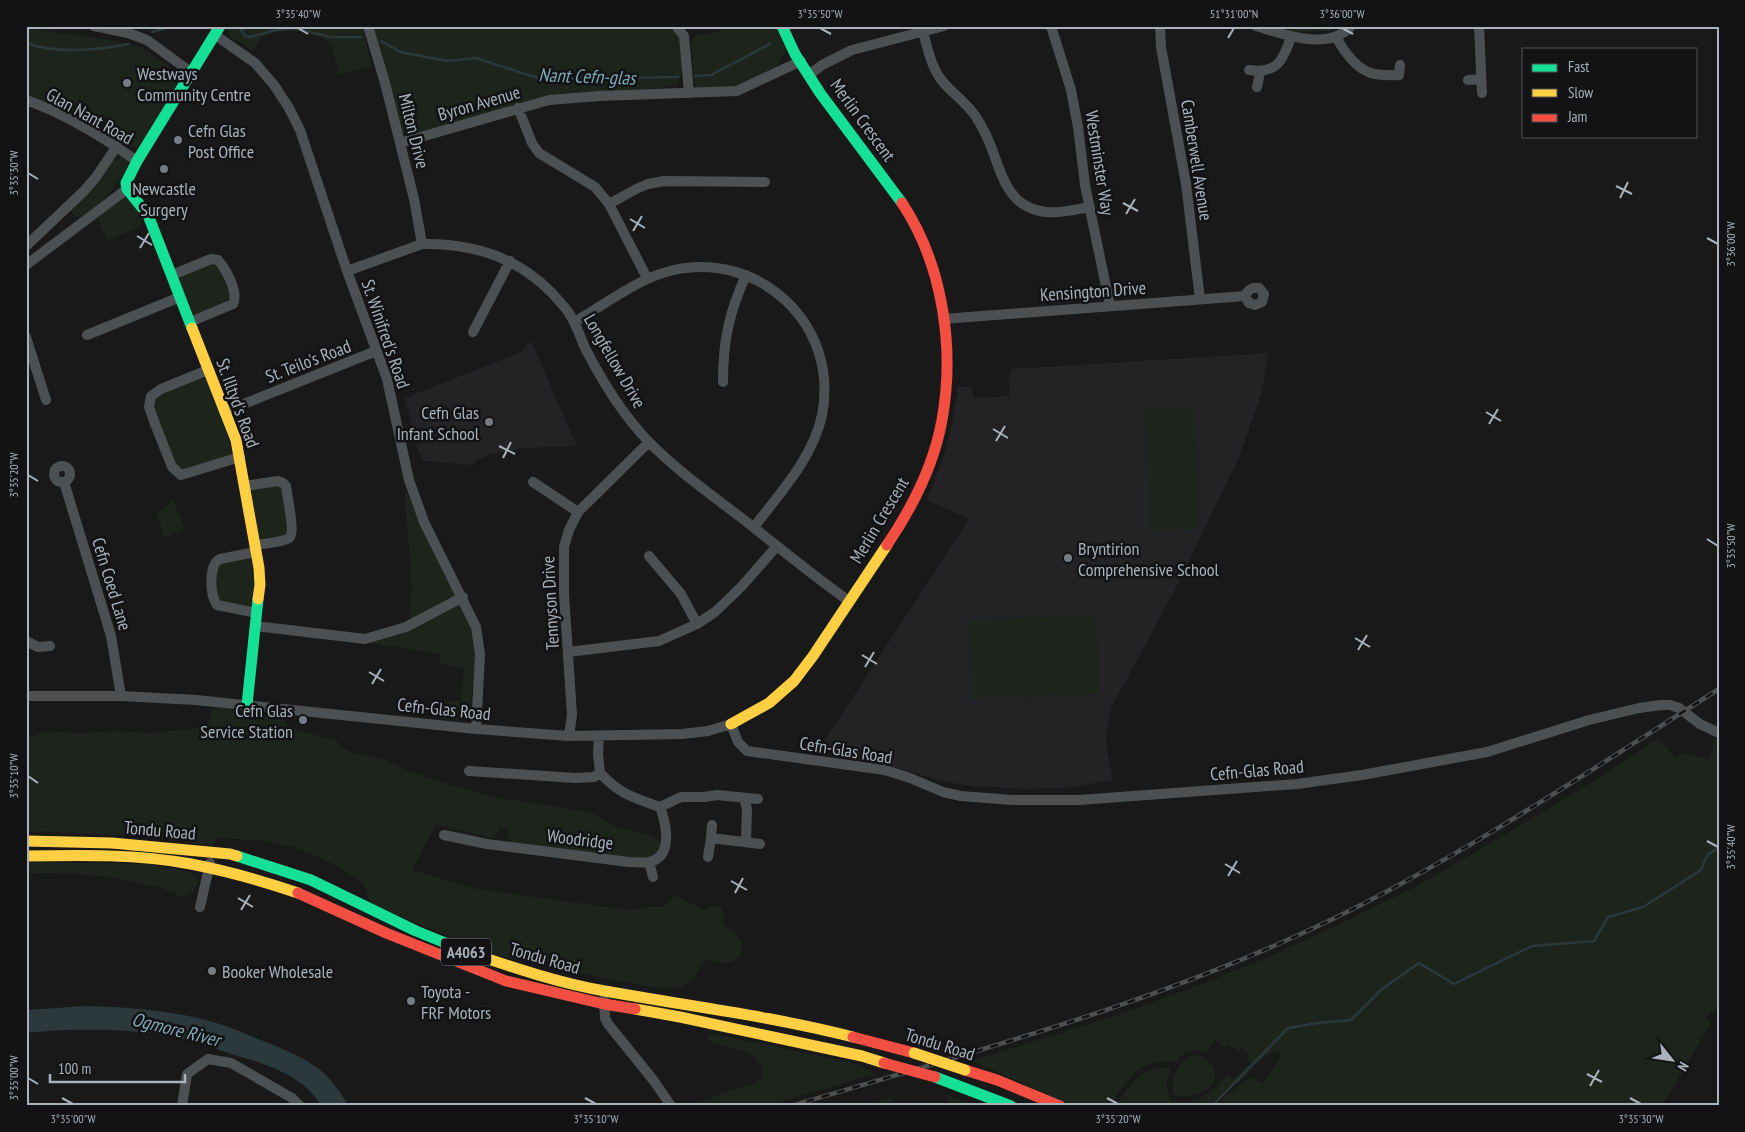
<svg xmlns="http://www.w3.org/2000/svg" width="1745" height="1132" viewBox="0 0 1745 1132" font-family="'PT Sans Narrow',sans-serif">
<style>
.built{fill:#232325}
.green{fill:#1d241c}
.water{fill:#2b383c}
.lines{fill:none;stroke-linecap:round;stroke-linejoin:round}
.stream{stroke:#2b383c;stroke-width:2.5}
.street{stroke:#4d5052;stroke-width:10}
.fast{stroke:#16e098;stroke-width:11}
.slow{stroke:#ffcf43;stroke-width:11}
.jam{stroke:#f24e42;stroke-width:11}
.rail-casing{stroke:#4d4f51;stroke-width:4.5}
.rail{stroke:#131315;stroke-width:2.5;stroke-dasharray:8;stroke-linecap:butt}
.slow-bridge{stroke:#ffcf43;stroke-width:11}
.jam-bridge{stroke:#f24e42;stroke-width:11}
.ticks{fill:none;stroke:#a9b2bb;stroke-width:2}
.poi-dot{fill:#777c82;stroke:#131315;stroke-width:2}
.labels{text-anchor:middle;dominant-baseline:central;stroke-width:5;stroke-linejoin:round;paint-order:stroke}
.shield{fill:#131315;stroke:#7c8289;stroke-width:1}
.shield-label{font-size:16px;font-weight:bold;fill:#a9b2bb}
.poi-label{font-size:18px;fill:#a9b2bb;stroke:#131315;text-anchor:start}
.street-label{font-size:18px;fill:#a9b2bb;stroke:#131315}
.water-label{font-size:19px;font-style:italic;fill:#7fa8b7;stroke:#131315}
.neatline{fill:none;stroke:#a9b2bb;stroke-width:2}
.ticks-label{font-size:12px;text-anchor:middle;fill:#a9b2bb}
</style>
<rect width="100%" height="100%" fill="#191919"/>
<path class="built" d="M531,341L577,446L523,448L491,454L476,460L473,465L423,461L418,450L405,398L521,352Z
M1268,353L1262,392L1239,457L1176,588L1112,706L1106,734L1108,757L1113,780L1065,788L1025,789L972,786L941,781L883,764L835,755L823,743L969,519L927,500L943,458L952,425L958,386L972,387L973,398L1009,396L1010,369Z"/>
<path class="green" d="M230,26H362L372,66L339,75C336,64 334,49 326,41C313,28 277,28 262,38C258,41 255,47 252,51C245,45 233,40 227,33Z
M373,26H668C672,30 677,33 679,38C684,51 684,76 676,86L575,95L412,136L402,133Z
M730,26H777L787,49L780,59L778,67L739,87L695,88L691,40L696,35L718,32Z
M1292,26H1340L1332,31L1291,32Z
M26,28L110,40L139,47L166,64L181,75V78L138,147L135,148L130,146L95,125L26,95Z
M123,156C125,158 127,158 128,162C130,172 95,209 86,215C82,217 78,217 74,217L72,213L74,207L99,179L113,161Z
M123,197C134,201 139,213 142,223L141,226L107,241L98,219L115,200Z
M209,264C225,268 226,280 231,295L226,302L195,316L180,284V274Z
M201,378L206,379L218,406L233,455L185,471L175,466L153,409L154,398L159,394Z
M1146,408H1195L1198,529L1151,532Z
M277,484L281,488L289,530L286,536L260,540L251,489Z
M404,489L408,495L422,529L453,593L470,623L474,645L475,663L470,714L465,720L440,719L444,701H461L464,668L440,664V654L364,642L398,635L407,625L409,617L412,590Z
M173,500L185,528L165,538L157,513Z
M251,557L255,583L251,606L249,607L218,601L216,569L220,562Z
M1095,615L1099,693L973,699L970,621Z
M221,707L281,716L291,728L300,731L336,740L341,747L355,753L383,759L411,772L488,796L590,812L617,827L647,834L662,842L659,852L650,857L638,858L513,842L508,837L507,829L499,828L496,836L491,838L436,825L412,870L477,889L630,910L649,907H664L675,895L704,910L710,906L720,907L725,917L723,924C728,928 734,932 738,937C742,941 743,947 741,952C736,968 718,962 706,960L694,978L683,987L659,988L608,979L489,954L369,903C368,899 368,894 367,891C363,881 353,876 344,871C306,846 261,837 216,839L212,846C151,834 88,834 26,831V739L46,731L79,733L116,731L153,733L206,727L213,708Z
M1658,738L1676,758L1685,753L1709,760L1715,739L1719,740V1006L1705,1017L1711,1023L1662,1106H1213L1250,1077L1263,1084L1282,1055L1275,1051L1262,1059L1255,1066L1247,1059L1250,1055L1242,1048L1238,1052L1228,1044L1225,1048L1215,1040L1206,1052C1190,1050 1186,1049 1176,1062C1167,1061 1156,1061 1148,1064C1133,1070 1118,1093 1110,1106H1073L972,1061L1123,1013L1202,984L1271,956L1348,920L1417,886L1494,841L1597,779Z
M26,862L149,864L191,872L199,881L192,893L188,896H181L161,888L110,877L78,874L26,873Z
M709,1034L730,1037L861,1065L875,1074L766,1106H688L732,1090L755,1084L762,1077C765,1045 726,1053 708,1040Z
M1194,1055C1207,1056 1218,1068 1215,1081C1205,1094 1190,1098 1176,1096C1165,1086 1180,1057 1194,1055Z
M1248,1064L1253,1068L1238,1083L1234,1082L1209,1106H1116C1129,1084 1143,1065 1171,1068C1166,1080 1164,1090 1172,1101L1186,1102L1196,1100L1214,1090L1227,1075L1235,1079Z
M947,1095L978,1106H951Z
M893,1097L892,1106H862Z"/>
<path class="water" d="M86,1006C132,1007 179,1011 223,1025C238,1030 252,1037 266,1042C285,1050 304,1057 320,1070C333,1080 340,1093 349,1106H321C305,1076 268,1065 238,1056C218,1050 199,1042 179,1038C137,1028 70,1028 26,1033V1010Z"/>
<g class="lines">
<path class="stream" d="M239,26L245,36L250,37L276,30L293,28L331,37H361
M152,32L175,26
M381,41L400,52L448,61L476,58L541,79L678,77
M26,43C56,54 98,50 129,44
M695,76L711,75L770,44
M1212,1106L1288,1028L1318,1023L1351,1020L1382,989L1419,963L1454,984L1532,946L1594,941L1608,917L1643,907L1701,870L1708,854L1719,848"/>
<path class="street" d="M94,26L128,33L147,40L192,73
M368,26L385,83L414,199L422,244
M676,26L684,36L689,93
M1051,26L1071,90L1078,127L1085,185L1110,306
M1160,26L1161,47L1186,184L1200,299
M1256,26C1283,34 1329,52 1351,26
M1479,26L1482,93
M923,32C927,46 930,63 938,75C944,86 956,94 964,103C972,110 979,121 984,131C997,154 1000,189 1023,204C1044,218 1067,211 1090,207
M215,35L255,63L274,85L289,108L300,130L347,271L387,379L409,480L424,522L476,627L480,655L476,729
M1337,37C1339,43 1343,49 1347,54C1363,75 1375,76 1399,75L1400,65
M1249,70C1277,74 1283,61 1291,37
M809,75L822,65L852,50L944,26
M1468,80L1481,79
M1257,87L1260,72
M26,100C66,114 103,137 137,161
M518,108L532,143L539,153L595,187L609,204L647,278
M400,143L549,100L599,96L737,91L801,61
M609,204L636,189L648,184L664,181L765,182
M26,246L84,191L96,177L117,146
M26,265L127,189
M347,271L422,244C472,243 517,257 552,293C558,300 564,306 569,313C576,324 580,336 585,348C602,381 622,414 648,441C680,474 718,499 753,527C785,552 816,578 849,601
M172,275L211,259L218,260C226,269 239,293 233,304L190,322
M943,319L1245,296C1248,290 1251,287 1259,288L1264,294L1262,302L1255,305L1249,303L1245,296
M574,322C603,306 637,279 670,271C758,249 840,324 822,415C813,458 780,493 754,527
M473,332L510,261
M87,335L180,297
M26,337L46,400
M208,370L161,389L151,396L149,407L155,424L172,467L181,475L240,457
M723,382C723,340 729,313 746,275
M224,412L376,351
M54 474a8 8 0 1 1 16 0a8 8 0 1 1-16 0Z
M64,482L111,636L121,696
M533,482L578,512
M245,486L278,481L283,483L286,486C287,496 295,531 290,537C286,542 262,544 255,545
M256,552L220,559C208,565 210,596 217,605L257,613
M649,556L681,594L697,624
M255,626L365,639L406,627L463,597
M26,641L38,647L50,646
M568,652L659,641L697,624L715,612L741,587L777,546
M26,696H121L196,700L476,729L569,736L682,734L708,731L731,724L738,742L747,751L885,770L910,778L943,792L961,796L1012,800H1079L1297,784L1362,775L1487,752L1589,720L1639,708L1661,705H1670L1679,708L1700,724L1719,733
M569,736L572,715L564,594V547L569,530L578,512L649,442
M599,736L598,754L600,773
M469,771L575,778L594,777L600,773C621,795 632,797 660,807L681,797H704L717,795L758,799
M744,798L747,809L746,841
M444,835L487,844L629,862C636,862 643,863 649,862C674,857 666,823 660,807
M711,838L712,825
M708,857L711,838L760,844
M649,862L653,877
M200,907L210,863
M604,999L605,1018L608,1024L654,1081L671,1106
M182,1106L187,1074L208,1059L231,1063L292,1098L300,1106"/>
<path class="fast" d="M782,26L795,54L820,93L902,203
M192,328L148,215L127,189L126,183L137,161L220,26
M247,705L258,599
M237,856L311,880L416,931L470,953
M935,1077L1011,1106"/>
<path class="slow" d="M192,328L236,440L259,568L260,585L258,599
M731,724L769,703L794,681L813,656L887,545
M26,841L112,843L230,854L237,856
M26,856C80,855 138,854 191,864C227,871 263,881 298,893
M470,953C515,968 559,983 605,991C688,1006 771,1016 853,1037
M635,1009L680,1017L862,1056L884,1063"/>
<path class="jam" d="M887,545C912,508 934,465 942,420C955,348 943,265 902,203
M298,893L386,933L506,981L604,1004L635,1009
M853,1037L914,1053
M965,1070L997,1080L1060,1106"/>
<defs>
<path id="rail" d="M791,1106C976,1051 1165,1001 1339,916C1472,850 1594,768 1719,689"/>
</defs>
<use href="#rail" class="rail-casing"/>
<use href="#rail" class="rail"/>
<path class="slow-bridge" d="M914,1053L965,1070"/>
<path class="jam-bridge" d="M884,1063L935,1077"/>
</g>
<path class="ticks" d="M298,28L308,34M820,28L831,34M1342,28L1353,34M1228,38L1234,28M28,173L38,179M1616,186L1632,194M1620,198L1628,182M1123,203L1138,211M1126,214L1135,199M630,219L645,228M633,231L642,216M137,236L152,245M1707,238L1718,244M140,248L149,233M1486,412L1501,421M1489,424L1498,409M993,429L1008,438M996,441L1005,426M499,446L515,454M503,458L511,442M28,475L38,481M1707,539L1718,546M1355,638L1370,647M1358,650L1367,635M862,655L877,664M865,667L874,652M369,672L384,681M372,684L381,669M28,776L38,783M1707,841L1718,847M1225,864L1240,873M1228,876L1237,861M731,881L747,890M735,893L743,878M238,898L253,907M241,910L250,895M1587,1074L1602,1082M28,1078L38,1084M1590,1086L1599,1070M62,1098L73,1104M585,1098L596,1104M1107,1098L1118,1104M1630,1098L1641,1104"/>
<g class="poi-dot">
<circle cx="127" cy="83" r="5"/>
<circle cx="178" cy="140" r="5"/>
<circle cx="164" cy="169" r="5"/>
<circle cx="489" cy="422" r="5"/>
<circle cx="1068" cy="558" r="5"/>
<circle cx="303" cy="720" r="5"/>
<circle cx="212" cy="971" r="5"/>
<circle cx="411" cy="1001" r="5"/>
</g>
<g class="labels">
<rect class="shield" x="441" y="938.5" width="50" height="27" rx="4"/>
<g class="shield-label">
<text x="466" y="952">A4063</text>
</g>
<g class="poi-label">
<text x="137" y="73">Westways<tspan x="137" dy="21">Community Centre</tspan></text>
<text x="188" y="130">Cefn Glas<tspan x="188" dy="21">Post Office</tspan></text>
<text x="164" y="188" text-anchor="middle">Newcastle<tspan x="164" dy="21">Surgery</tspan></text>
<text x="479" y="412" text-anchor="end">Cefn Glas<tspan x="479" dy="21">Infant School</tspan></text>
<text x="1078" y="548">Bryntirion<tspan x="1078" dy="21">Comprehensive School</tspan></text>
<text x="293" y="710" text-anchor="end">Cefn Glas<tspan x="293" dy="21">Service Station</tspan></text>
<text x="222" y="971">Booker Wholesale</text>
<text x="421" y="991">Toyota -<tspan x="421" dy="21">FRF Motors</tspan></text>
</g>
<g class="street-label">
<text transform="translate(479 103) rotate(-16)">Byron Avenue</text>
<text transform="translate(90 116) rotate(29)">Glan Nant Road</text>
<text transform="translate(863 120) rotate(54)">Merlin Crescent</text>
<text transform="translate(414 131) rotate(76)">Milton Drive</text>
<text transform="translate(1197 160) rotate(81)">Camberwell Avenue</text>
<text transform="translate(1100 163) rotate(81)">Westminster Way</text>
<text transform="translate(1093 291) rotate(-4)">Kensington Drive</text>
<text transform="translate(386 334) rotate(71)">St. Winifred's Road</text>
<text transform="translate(308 361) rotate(-21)">St. Teilo's Road</text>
<text transform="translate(615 361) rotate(60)">Longfellow Drive</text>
<text transform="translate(238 403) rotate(70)">St. Illtyd's Road</text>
<text transform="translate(879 520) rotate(-59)">Merlin Crescent</text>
<text transform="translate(112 584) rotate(73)">Cefn Coed Lane</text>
<text transform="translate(550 603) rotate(-93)">Tennyson Drive</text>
<text transform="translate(444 709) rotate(6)">Cefn-Glas Road</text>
<text transform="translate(846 750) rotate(9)">Cefn-Glas Road</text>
<text transform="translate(1257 770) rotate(-5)">Cefn-Glas Road</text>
<text transform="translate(160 830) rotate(5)">Tondu Road</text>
<text transform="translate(580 839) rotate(7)">Woodridge</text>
<text transform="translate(545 958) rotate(16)">Tondu Road</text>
<text transform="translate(940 1044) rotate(17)">Tondu Road</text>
</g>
<g class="water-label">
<text transform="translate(587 76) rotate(2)">Nant Cefn-glas</text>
<text transform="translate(176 1029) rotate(14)">Ogmore River</text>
</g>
</g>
<rect width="1745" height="1132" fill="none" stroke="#131315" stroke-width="55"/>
<rect x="1522" y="48" width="175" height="90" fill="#131315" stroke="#4f5357"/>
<rect x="1532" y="64" width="25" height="8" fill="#16e098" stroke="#4f5357"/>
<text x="1568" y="72" font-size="15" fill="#a9b2bb">Fast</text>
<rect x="1532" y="89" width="25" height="8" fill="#ffcf43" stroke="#4f5357"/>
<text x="1568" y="98" font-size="15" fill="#a9b2bb">Slow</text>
<rect x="1532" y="114" width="25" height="8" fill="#f24e42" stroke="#4f5357"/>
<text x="1568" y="122" font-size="15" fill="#a9b2bb">Jam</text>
<g transform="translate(1672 1060) rotate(120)" stroke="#131315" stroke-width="4" paint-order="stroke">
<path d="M0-4L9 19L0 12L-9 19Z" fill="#a9b2bb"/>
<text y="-8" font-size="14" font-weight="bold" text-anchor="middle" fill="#a9b2bb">N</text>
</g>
<path d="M50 1074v8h135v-8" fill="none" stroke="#a9b2bb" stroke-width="2.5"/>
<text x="58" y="1074" font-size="15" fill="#a9b2bb" stroke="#131315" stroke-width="4" paint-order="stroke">100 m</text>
<rect x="28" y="28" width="1690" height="1076" class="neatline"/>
<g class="ticks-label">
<text x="298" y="18">3°35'40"W</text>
<text x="820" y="18">3°35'50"W</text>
<text x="1234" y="18">51°31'00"N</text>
<text x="1342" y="18">3°36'00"W</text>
<text transform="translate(14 173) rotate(-90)" y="4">3°35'30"W</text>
<text transform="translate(1731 244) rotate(-90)" y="4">3°36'00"W</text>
<text transform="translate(14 475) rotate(-90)" y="4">3°35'20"W</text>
<text transform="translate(1731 546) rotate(-90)" y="4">3°35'50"W</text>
<text transform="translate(14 776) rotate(-90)" y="4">3°35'10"W</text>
<text transform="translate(1731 847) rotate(-90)" y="4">3°35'40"W</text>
<text transform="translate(14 1078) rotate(-90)" y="4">3°35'00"W</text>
<text x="73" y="1123">3°35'00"W</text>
<text x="596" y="1123">3°35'10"W</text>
<text x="1118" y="1123">3°35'20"W</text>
<text x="1641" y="1123">3°35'30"W</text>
</g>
</svg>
